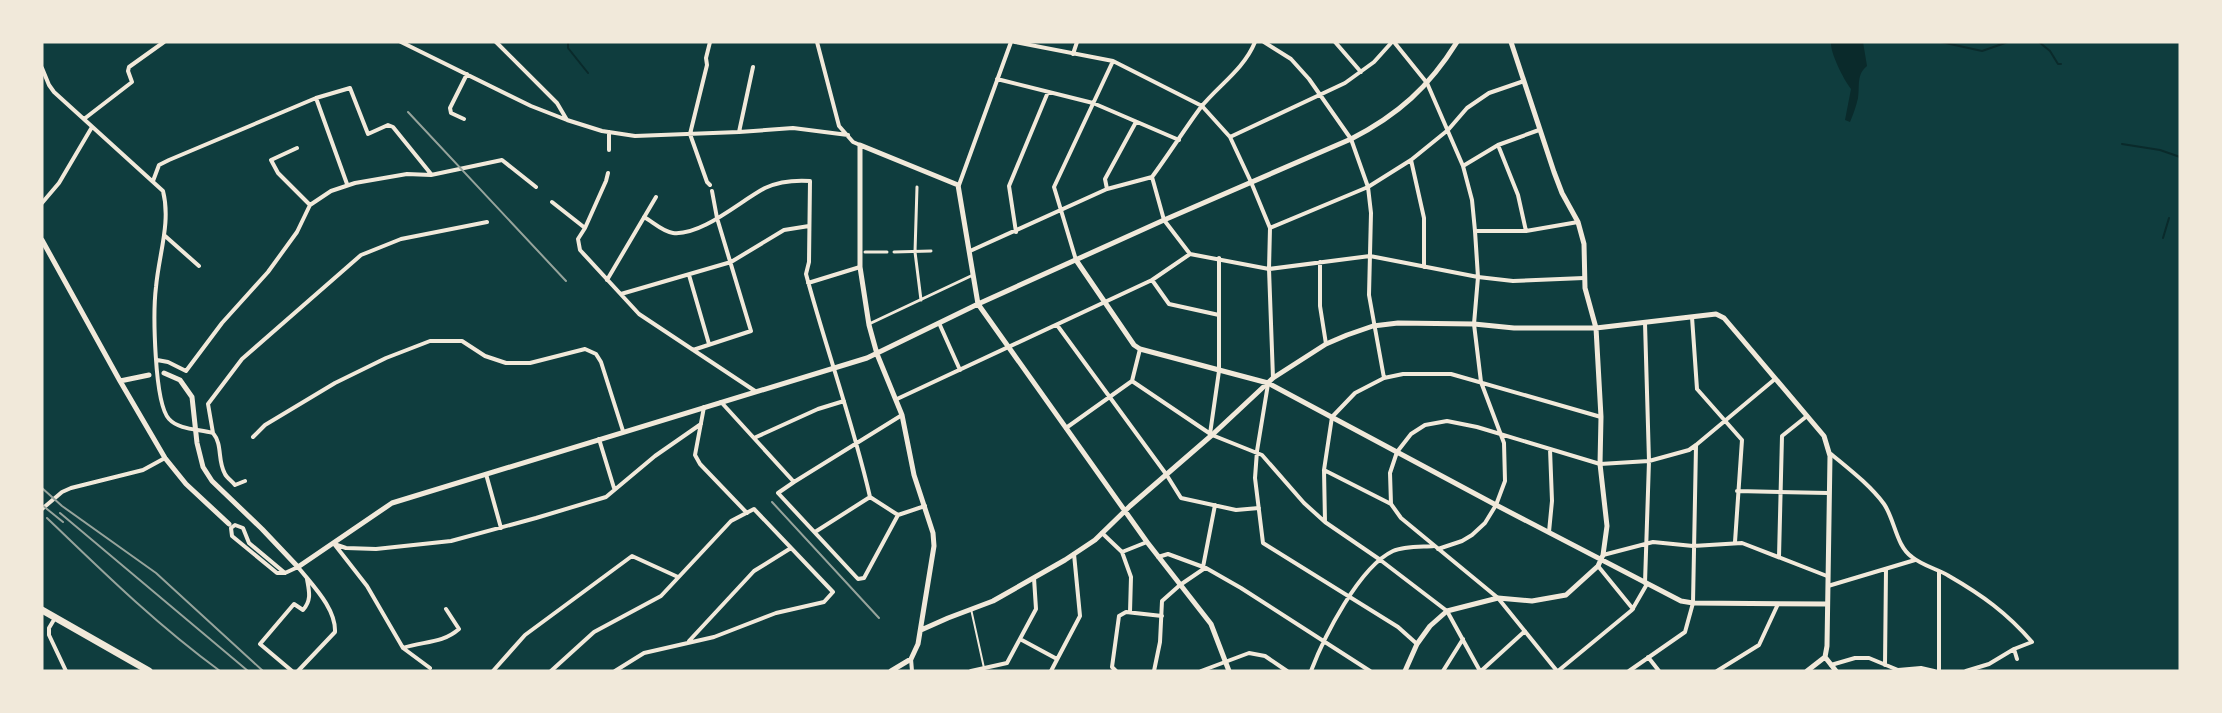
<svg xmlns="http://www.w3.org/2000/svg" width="2222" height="713" viewBox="0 0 2222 713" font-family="'Sofia Sans Condensed',sans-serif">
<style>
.water{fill:#0a2a2b}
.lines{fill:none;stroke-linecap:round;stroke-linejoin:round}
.stream{stroke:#0a2a2b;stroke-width:2}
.service{stroke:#f1e9da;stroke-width:2}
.pedestrian{stroke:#f1e9da;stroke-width:3}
.minor{stroke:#f1e9da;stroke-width:4}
.tertiary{stroke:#f1e9da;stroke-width:5}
.primary{stroke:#f1e9da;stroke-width:7}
.rail{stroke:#97a49c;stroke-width:2}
</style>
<rect width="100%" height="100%" fill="#0f3d3e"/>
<path class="water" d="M1831,42H1863L1867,66C1856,75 1860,86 1858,98C1856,107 1853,115 1850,122L1845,120L1851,89C1844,80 1830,53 1831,42Z"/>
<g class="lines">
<path class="stream" d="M568,42V48L588,73
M1941,42L1982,51L2008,42
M2039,42L2050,51L2058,64H2061
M2122,144L2160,150L2180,157
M2163,238L2169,218"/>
<path class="service" d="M971,609L984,668"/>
<path class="pedestrian" d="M917,187L915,252L921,300
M865,252H887
M894,252L931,251
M869,324L973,275"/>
<path class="minor" d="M401,42L531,106L567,120L602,131L635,136L739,132L793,128L848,135
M496,42L557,103L567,120
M710,42L706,58L707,65L690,134L707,182L710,185
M817,42L839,126L853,142L860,145
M1015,42L1113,61L1202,106L1230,137L1251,182L1270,228L1269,269L1273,378
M1255,42C1244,69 1219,85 1201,107C1184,130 1169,154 1152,177L1164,220L1190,254L1269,269L1370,256L1478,277L1513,281L1584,278
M1264,42L1291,59L1309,79L1351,139L1368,187L1371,213L1369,295L1384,378
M1335,42L1361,72
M1394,42L1427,83L1463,166L1472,200L1475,231L1478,277L1474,324L1481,382L1504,443L1505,481L1496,505L1485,523L1472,535L1462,541L1438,549
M1073,54L1077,42
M42,68L49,85L54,92L163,191C171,222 159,254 156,287C153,311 154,403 169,419C179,430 199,429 213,433C223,445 217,460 225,474C227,478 232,481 235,485L245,481
M997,79L1093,103L1179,140
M316,98L347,184
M84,119L132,82L128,71L129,67L164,42
M464,119L451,113L450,108L467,74
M739,132L753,67
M1230,137L1345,83L1374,62L1392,42
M1498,145L1518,195L1526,231
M297,148L271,160L278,173L310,205
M609,150V132
M1411,160L1424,218V267
M1463,166L1498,145L1539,130
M153,181L159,165L169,160L316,98L350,88L368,134L388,125L393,127L431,174
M959,185L1011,42
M1107,189L1105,179L1136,122
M552,202L585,228L578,239L580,250L639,314L755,391
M42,203L59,183L92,127
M644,217C653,222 663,232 673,233C702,236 740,201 765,188C780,181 794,180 810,181L809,262L806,274C826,349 853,422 870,497L898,515
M585,228L606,181L608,173
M1270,228L1368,187L1411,160L1448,130L1467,108L1489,93L1524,81
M1475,231H1526L1578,222
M1016,232L1009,186L1048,92
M164,235L199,266
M970,251L1107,189L1152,177
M1076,260L1054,187L1113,61
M1320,262V306L1326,344
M689,275L709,344
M607,280L656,197
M1152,280L1169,304L1219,315
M808,283L860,267
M621,294L731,262L784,230L809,226
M1692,317L1697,389L1742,440L1735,542
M939,323L960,370
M1057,325L1166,474L1181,498L1236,510L1259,508
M693,350L751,331L717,218L712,191
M157,360L168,362L186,371L222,323L268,272L297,232L310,205L331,191L355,183L407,174L431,175L502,160L536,187
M1132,381L1212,435L1262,455L1304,503L1325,522L1379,559L1447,611L1480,671
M1268,384L1257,451L1255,478L1263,543L1398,627L1417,644
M897,399L1152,280L1190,254
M721,402L794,482L778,493L858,579L864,578L898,515L925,506
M704,407L695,455L700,464L747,513
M1066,428L1132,381L1140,349
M213,433L208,404L242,359L361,255L401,239L487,222
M1210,434L1219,371V258
M253,437L265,425L335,383L386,358L430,341H462L485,356L506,363H530L585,349L596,354L601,362L623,431
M754,438L818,409L844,401
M599,439L614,488
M1831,454C1849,469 1870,485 1884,504C1895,520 1896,546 1912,557C1923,566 1938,569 1949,576C1982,595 2007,613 2032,642L2014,649L1989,664L1966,671
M1324,470L1391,504
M486,474L501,528
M794,482L902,415
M1737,491L1828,493
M42,509L62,492L71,488L143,470L165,458
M1325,522L1324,470L1332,417L1355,393L1384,378L1403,374H1451L1601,417
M815,532L870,497
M1549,532L1552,501L1550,449
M1102,533L1122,552L1147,542
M334,544L346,548L376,549L451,541L536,518L606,497L655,456L701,424
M335,545L367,586L403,648L430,668
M1122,552L1131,577L1130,612
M1603,555L1653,542L1693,546L1742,543L1827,576
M1158,557L1168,554L1206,568L1241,588L1370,671
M1779,557L1782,436L1807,416
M1598,566L1633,609
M1203,567L1215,505
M285,573L249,543L243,528L235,525L231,528L232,536L277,573H285L298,567C312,585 336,608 335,632L298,671
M1645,583L1649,461L1645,323
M1828,586L1915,560
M55,618L49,628V635L66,671
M1020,639L1057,659
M689,641L754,571L791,548
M403,648C423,641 442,644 459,629L446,609
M2014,649L2017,659
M1648,657L1659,671
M911,659L912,671
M1831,665L1855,658H1869L1898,670L1921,668L1934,671
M1885,665L1886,569
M292,671L260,644L294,604L303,610C312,600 309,591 307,579
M493,671L525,635L632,556L678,577
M551,671L594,632L661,596L731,521L754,509L833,592L824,602L776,613L714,637L644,653L615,671
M971,671L1007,663L1036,609L1034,578
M1051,671L1080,616L1074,554
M1116,671L1112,667L1119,616L1126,612L1162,616
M1154,671L1160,642L1162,601L1180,585L1205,568
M1201,671L1249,653L1265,656L1287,671
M1311,671C1324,637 1359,567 1393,551C1404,546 1422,547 1434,546
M1443,671L1463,639
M1481,671L1525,631
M1557,671L1498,598L1401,518L1391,504L1390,473L1397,452L1411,434L1425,425L1447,421L1477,427L1600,464L1649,461L1689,450L1696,445L1775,379
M1558,671L1632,610L1647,584
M1629,671L1685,632L1693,603L1696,446
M1717,671L1759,645L1778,604
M1939,671V571"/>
<path class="tertiary" d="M42,240L120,381
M1076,260L1134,345L1140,349L1268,383L1496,505L1681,601L1693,603L1826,604
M164,373L180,380L192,397L197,443L203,467L212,481L262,529L298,567L392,503L867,358L978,304L1164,220L1351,139C1398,115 1429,87 1457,42
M149,375L120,381L165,458L186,484L229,524
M921,630L948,618L993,601L1065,560L1095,540L1130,506L1212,435L1273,378L1326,344L1347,335L1373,326L1398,323L1474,324L1514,328H1596L1716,314L1724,318L1741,338L1824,436L1830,456L1827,646L1825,657L1807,671
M1825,657L1836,671
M891,671L911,659L918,644L934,546L933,533L914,475L902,415L877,354L869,325L860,267V145L958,185L978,304L1147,542L1211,624L1229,671
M1405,671L1417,644L1430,626L1447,611L1498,598L1532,601L1566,595L1598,566L1603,555L1607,526L1600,464L1601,417L1596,328L1585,288L1584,244L1578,222L1562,193L1554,172L1511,42"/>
<path class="primary" d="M42,610L149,671"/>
<path class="rail" d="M408,112L566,281
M42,488L62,506L156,573L263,671
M772,502L879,618
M42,505L63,522
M60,513L248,671
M47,518C103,572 157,625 220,671"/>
</g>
<rect width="2222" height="713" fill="none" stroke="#f1e9da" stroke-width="87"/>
</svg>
